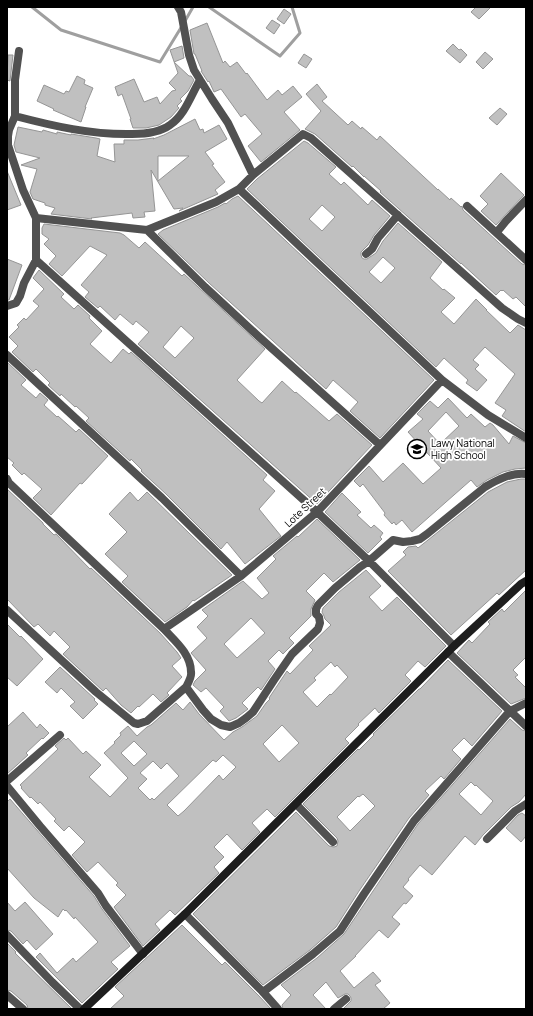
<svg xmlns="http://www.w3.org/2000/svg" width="533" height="1016" viewBox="0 0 533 1016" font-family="Manrope,sans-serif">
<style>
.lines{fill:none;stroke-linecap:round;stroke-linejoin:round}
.stream{stroke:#9f9f9f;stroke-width:3}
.building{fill:#c0c0c0;stroke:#959595;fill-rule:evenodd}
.minor{stroke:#515151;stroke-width:8}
.tertiary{stroke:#515151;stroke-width:8}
.secondary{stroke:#1e1e1e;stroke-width:8}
.labels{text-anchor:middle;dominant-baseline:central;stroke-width:3.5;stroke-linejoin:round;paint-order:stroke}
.poi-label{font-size:10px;fill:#000;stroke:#fff;text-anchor:start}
.street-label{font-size:10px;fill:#000;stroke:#fff}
</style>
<rect width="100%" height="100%" fill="#fff"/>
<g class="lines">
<path class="stream" d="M32,7L61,30L160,62L182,26
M209,7L280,56L300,33L292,7
M185,21L193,7"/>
</g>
<path class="building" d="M476,7H491L479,19L471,12Z
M284,9L291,14L284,24L277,19Z
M272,20L280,25L274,34L266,28Z
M207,23L223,63L225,61L230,67L237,62L246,74L247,73L267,100L278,90L282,95L293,86L302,97L284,112L300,130L261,162L248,146L262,134L245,114L241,117L221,89L214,92L209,81L208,82L201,71H202L195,54H194L190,30Z
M453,44L459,50L461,49L467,55L460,63L446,51Z
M182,46L184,58L174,62L189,76H191L194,80L188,91L180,99L182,101L177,106L179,108L171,117L159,125L146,128H133L130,119H131L122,94L118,96L115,87L134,79L144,102L157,97L160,104L172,91L176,90L169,83L178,73L170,50Z
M485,52L493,59L483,69L476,62Z
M304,54L312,59L306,68L298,63Z
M8,55H13L10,81L7,80Z
M77,76L85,80L84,84L93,88L85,107H86L81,122L53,110L54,109L37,101L44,85L64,94L66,91L69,92Z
M317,84L327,97L322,101L348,125L352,121L361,129L362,127L377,140L380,136L438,190V189L450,200L451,198L461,207L462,206L463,210L522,264L526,265V307L516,297L513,299L503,290L502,291L501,290L496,295L461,263V264L380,192L381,191L364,176V177L353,166L352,167L315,134L305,129L321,111L306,94Z
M500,108L507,114L497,125L489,118Z
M195,119L200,130L203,129L204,133L219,125L227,139L205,152L214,164L212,165L225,182L215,190L218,194L179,211L183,208L174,209L151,170L155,211L144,212L145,217L133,218L132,213L91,218L92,219L51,214L55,208L45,205V203L33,199L30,192L37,169L21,165L40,158L16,152L14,145L18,127L42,132L43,130L57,134V132L71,135V134L96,138L100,139L97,156L115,162L114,144H124V140H138L154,138L153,139L164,135ZM158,156H189L158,181Z
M304,141L308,143L336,167L329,174L341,185L344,182L368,205L372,200L390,216L374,235L368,245L361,252V255L362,258L364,259H367L376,253L383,241L398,223L442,262L430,278L443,290L444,289L455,298L441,312L454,324L476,299L487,310H486L510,333L518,325L526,330V432L502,416L506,410L495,403L515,374L485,347L473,360L479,365L475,369L487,380L477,391L466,383L468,380L444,358L436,367L247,189L257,179ZM322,205L335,217L322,231L309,219ZM383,257L395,268L381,283L369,272Z
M7,171L21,205L7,210Z
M501,173L524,195L496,225L481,211L488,204L480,196Z
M238,196L434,380L380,438L350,411L358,402L333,380L326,389L209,283L158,234L163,230L218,207L225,203L226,204L232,199Z
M44,224L120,233L124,235L139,248L145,242L182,276L184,274L265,349L237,380L259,401L262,403L282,381L295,393L296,392L329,421L337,414L372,445L317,504L138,344L149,332L136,321L133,325L120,314L115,320L100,306L98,308L85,297L89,292L81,285L107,255L90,246L62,276L49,264L56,256L44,244L49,239L42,234V228ZM181,326L194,338L175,358L163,347Z
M7,259L22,265L9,300H7Z
M39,270L64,294L61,297L74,309L78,305L90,316L89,318L102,331L90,344L111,363L123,349L129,354L131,352L267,475L263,480L275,491L259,509L281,536L245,564L227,542L221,549L166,494L141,471L142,470L131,459L130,461L86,421L89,418L76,406L75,407L61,394L60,396L48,385L50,383L36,369L33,372L12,352L18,346L9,337L19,327L17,325L24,318L26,320L39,306L33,301L44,289L33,278Z
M7,362L26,380L21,385L36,398L40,393L48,400L44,405L57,417L58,416L76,432L79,429L108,456L82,484L80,483L51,515L33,498L42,489L24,473L22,475L12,465L14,463L7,457Z
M448,398L467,418L471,414L485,427L490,423L493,425L509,444L513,436L526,443V468L515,469L503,472L487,480L477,487L471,480L412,532L402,520L396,525L394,522L392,524L384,515L385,513L363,484L360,487L354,481L369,466L383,482L403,463L423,484L441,468L408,432L423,419L417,414L430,401L438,408ZM446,412L459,426L440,444L428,431Z
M521,479H526V570L499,595L497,593L451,635L388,571L406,555L403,552L408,547L416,546L418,548L488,492L507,482Z
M7,489L43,523V524L54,535L56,534L90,569L91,568L160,633L177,652L181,658L172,666L182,677L167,693L169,695L161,702L153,694L139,707L138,706L131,713L121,705L106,688L103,691L63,654L70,647L54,631L50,636L38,624L34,627L7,599Z
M130,492L138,501L147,492L232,575L194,601L193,600L187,607L165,622L122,582L128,576L105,554L127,532L109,514Z
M342,493L361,512L357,515L371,528L374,525L383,533L380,537L382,539L368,553L325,512Z
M317,519L360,560L333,582L324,573L306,591L315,600L311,609V616L289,638L294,643L283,654L279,650L268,661L275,669L261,690L258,687L242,703L248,709L236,718L229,721L220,711L224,707L206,688L201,692L193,685L195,681L206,670L191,653L207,638L197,627L208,616L202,610L243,581L262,599L269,593L257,578L276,559L273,556L297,536L298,537ZM251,618L265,633L237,658L224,644Z
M366,570L381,586L369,597L382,611L397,597L446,646L425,667L418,661L405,675L411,681L379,713L375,708L358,724L359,725L345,739L349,743L275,817L267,809L252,823L260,832L242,850L227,834L214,847L224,857L214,867L219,873L175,915L170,910L155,924L160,930L143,946L114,907L126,895L116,885L118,883L98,862L87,872L72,855L85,842L69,826L64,831L54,821L56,819L40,802L38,804L31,797L30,798L21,788L22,787L20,785L58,749L55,746L64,738L66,740L68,738L83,754L86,751L101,765L89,777L110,797L128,778L104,753L115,743L114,742L121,735L120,733L128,726L137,736L147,727L151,725L176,703L183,710L190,702L199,714L224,740L233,732L242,727L257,716L266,703L270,699L269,698L287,671L290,674L313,650L309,646L331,625L325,619L324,616L322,612L323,608L339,592ZM331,662L335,667L337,665L348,677L331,695L330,694L317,707L303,692L316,680L314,678ZM282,725L299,743L279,762L263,744ZM134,741L147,754L134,766L121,753ZM223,755L236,767L223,780L219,775L184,811L178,816L167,805L213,760L216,762ZM153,761L161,769L167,763L179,776L154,800L152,798L150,800L138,788L147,779L140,773Z
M526,590V657L513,670L518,675L515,677L526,688V698L511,704L457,653L469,640L472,643L490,624L488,622L502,609L504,612Z
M7,624L20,637L21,636L43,659L17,686L7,677Z
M448,660L502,711L472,746L464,738L452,750L461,759L444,779L441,776L425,791L429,795L409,818L359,891L336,927L310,950L263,985L193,914L296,812L329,846L334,847L337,846L338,841L337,838L303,804L358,749L359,750L374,735L373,734L419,689H420ZM363,794L375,806L350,831L337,817L358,796L359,797Z
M60,667L95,699L94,700L98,704L83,719L70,706L75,702L61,688L57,693L45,682Z
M23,712L37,728L40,724L49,733L43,739L42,738L26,753L28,755L7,774V727Z
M510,719L522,730L526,731V794L519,802L511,807L483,835L475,845L465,836L432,875L420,865L408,879L409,880L403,887L413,896L406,904L404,903L392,917L400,924L388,938L379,930L355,956H356L340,971L354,988L373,972L381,981L375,985L390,1003L383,1009H343L351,1001V998L350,996L348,994H345L338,998L326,982L313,995L326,1009H283L282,1005L291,995L281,985L317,958L344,934L369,897L418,824ZM471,782L475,786L476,785L493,801L481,815L459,794Z
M10,799L94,896L102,909L130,946L111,962L118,969L82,1003L36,957L40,953L57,973L73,958L76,962L98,942L75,917L74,919L66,910L65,911L63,909L58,917L34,898L7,868V802Z
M522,813L526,816V836L521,842L506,828L518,815Z
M7,902L15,911L25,902L53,934L36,950L27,940L23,944L11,931L7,930Z
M182,925L222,965L225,962L259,996L271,1009H110L124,996L115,987Z
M7,943L16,952L15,953L72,1009H28L27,1005L11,991L7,990Z"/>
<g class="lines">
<path class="minor" d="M178,7L181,12L189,55L194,70L212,99L228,123L253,175
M19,51L15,80V116C53,126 92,135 132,134C145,134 159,133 170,125C185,115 191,95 200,80
M15,116L9,130L8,136V145L23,190L36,218
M239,189L442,380L488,415L526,438
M467,206L526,260
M147,230L205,287L258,336L380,445
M497,232L506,221L526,200
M366,254L372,249L378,238L398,215
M36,260L317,512L369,561L454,646
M7,306L16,303L20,296L24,283L36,260V218L147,230L216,202L239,189L253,175L303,134L311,138L502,308L518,319L526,323
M7,355L162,498L241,576
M7,479L9,483L164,629C175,641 191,654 191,672C192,677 188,683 186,687L147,721L138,724L134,723L96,692L7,610
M164,629L241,576L317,512L442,380
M186,687L203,710L211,719L221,725L230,727L239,723L246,718L253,712L274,680L292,654L318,629L320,623L319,617L316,614V609L318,605L335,588L360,567L369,561L393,540L403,542L412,541L420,539L427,534L485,487C497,480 512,472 526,474
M526,703L510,711L526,726
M7,781L60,735
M7,786L40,826L98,893L106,906L143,954
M296,804L333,842
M487,839L515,811L526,804
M7,935L52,982L80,1009
M263,992L313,954L340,931L364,894L414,821L510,711L448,652
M7,995L23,1009
M334,1009L346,999"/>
<path class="tertiary" d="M185,914L263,992L278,1009"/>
<path class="secondary" d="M84,1009L185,914L454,646L521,584L526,581"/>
</g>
<defs>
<symbol id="school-ring" viewBox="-11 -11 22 22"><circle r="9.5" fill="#fff" stroke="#000" stroke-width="1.5"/><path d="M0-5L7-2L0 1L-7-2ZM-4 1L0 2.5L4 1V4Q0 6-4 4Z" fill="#000"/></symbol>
</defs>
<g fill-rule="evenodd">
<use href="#school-ring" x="406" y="438" width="22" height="22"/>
</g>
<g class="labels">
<g class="poi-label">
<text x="431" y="443">Lawy National<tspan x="431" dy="12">High School</tspan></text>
</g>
<g class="street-label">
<text transform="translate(305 507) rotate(-43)">Lote Street</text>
</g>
</g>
<rect width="533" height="1016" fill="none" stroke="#000000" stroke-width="16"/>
</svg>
